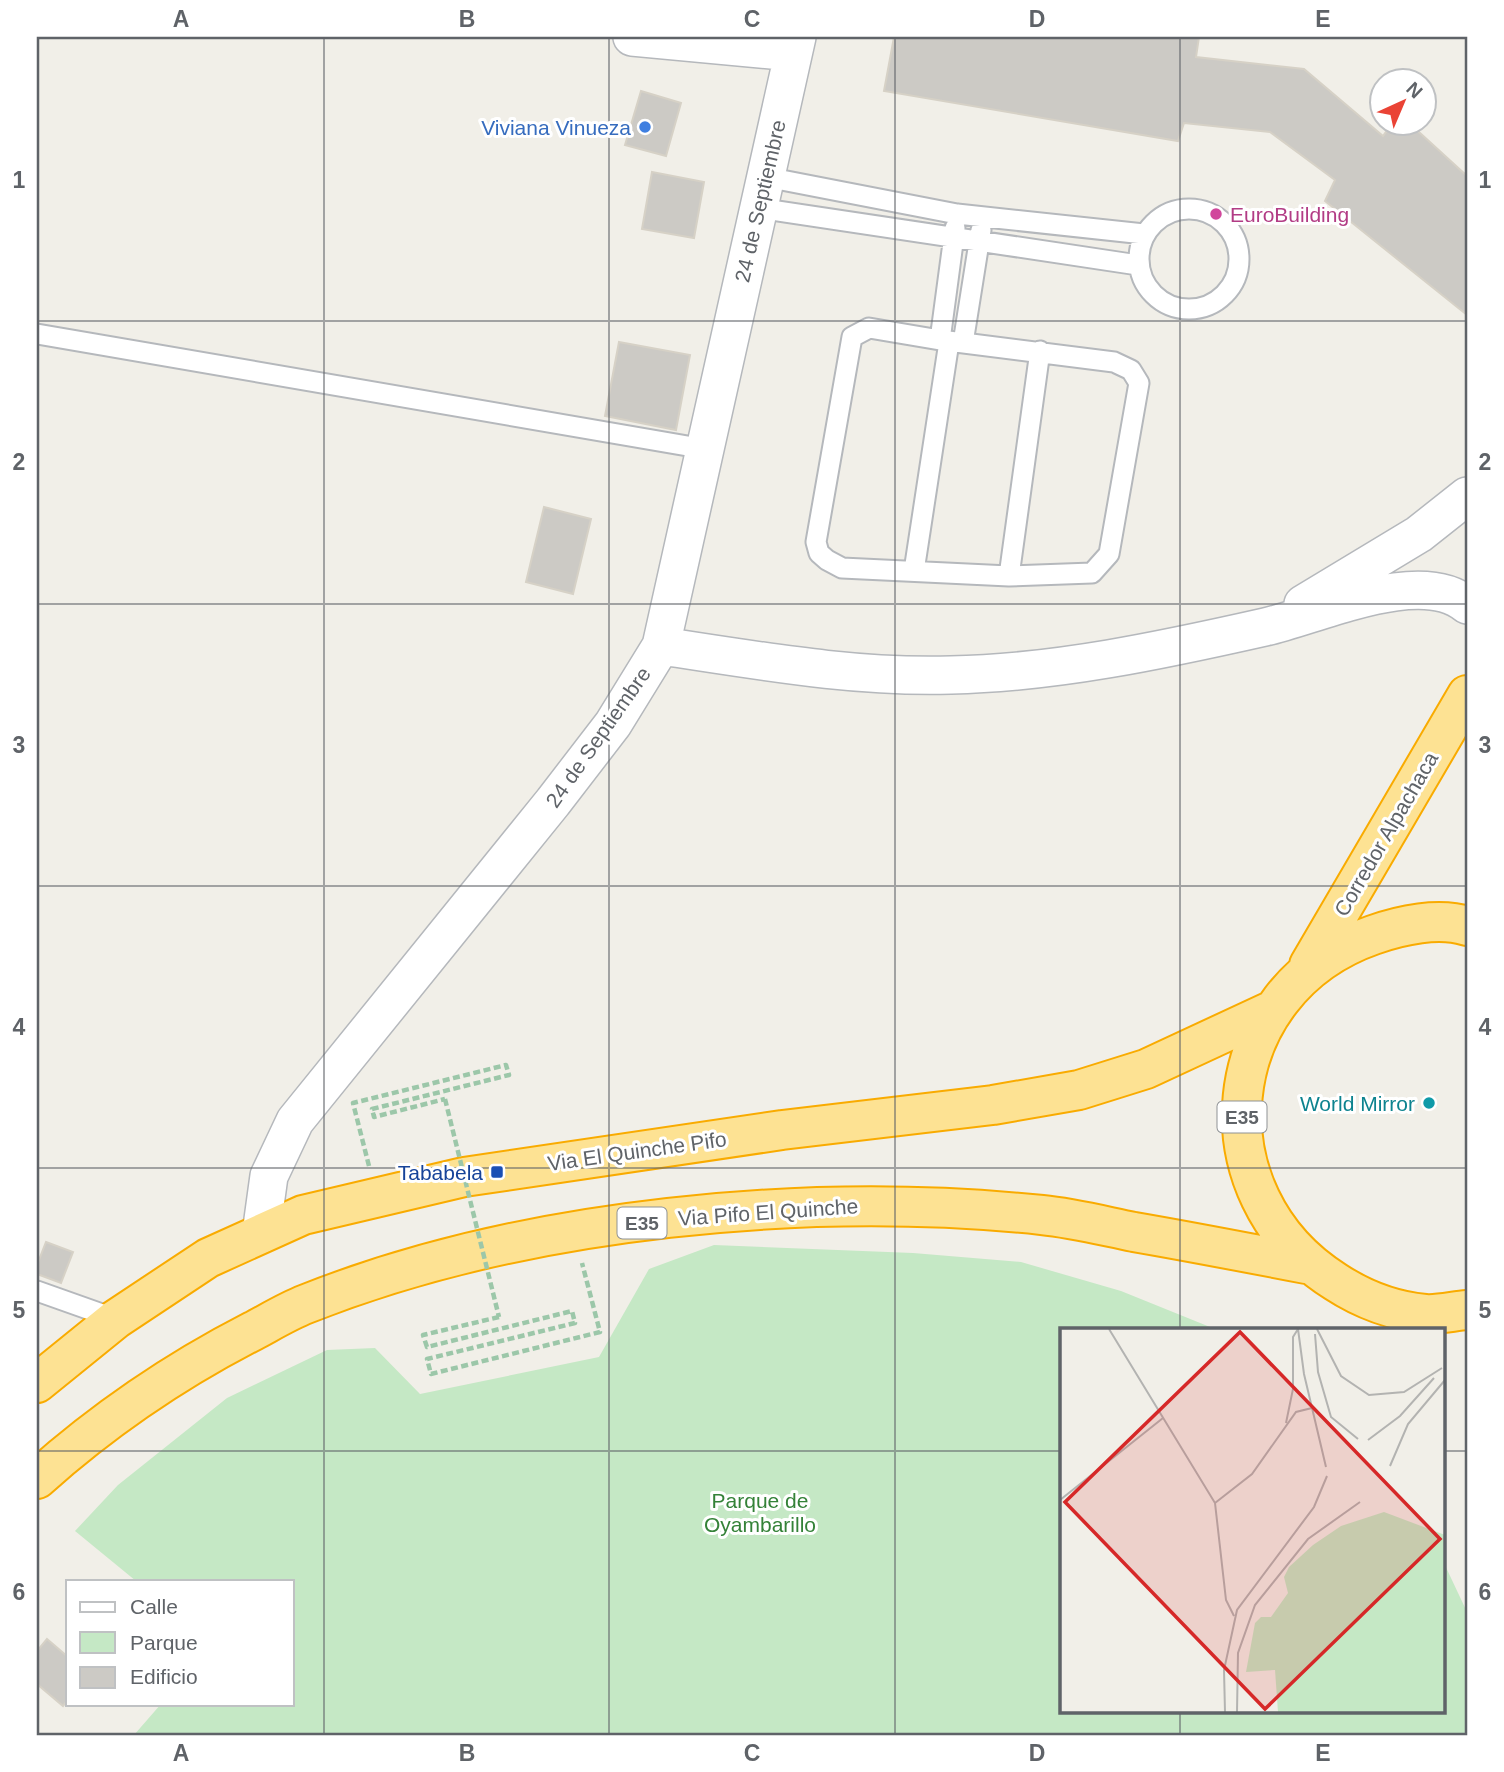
<svg xmlns="http://www.w3.org/2000/svg" width="1504" height="1772" viewBox="0 0 1504 1772" font-family="Helvetica,sans-serif">
<style>
.green{fill:#c5e8c5}
.building{fill:#cccac5;stroke:#d6d1c6;stroke-width:2}
.lines{fill:none;stroke-linecap:round;stroke-linejoin:round}
.lane-casing{stroke:#b5b8bc;stroke-width:23}
.street-casing{stroke:#b5b8bc;stroke-width:40}
.highway-casing{stroke:#f9ab00;stroke-width:42}
.path{stroke:#9cc7a9;stroke-width:4.5;stroke-dasharray:7 3.5;stroke-linecap:butt}
.lane{stroke:#fff;stroke-width:19}
.street{stroke:#fff;stroke-width:37}
.highway{stroke:#fde293;stroke-width:38}
.path-bridge{stroke:#9cc7a9;stroke-width:4.5;stroke-dasharray:7 3.5;stroke-linecap:butt}
.grid{fill:none;stroke:#5f6368;stroke-width:2;stroke-opacity:0.55}
.shop-dot{fill:#3f7fe0;stroke:#fff;stroke-width:2.5}
.hotel-dot{fill:#d1479c;stroke:#fff;stroke-width:2.5}
.culture-dot{fill:#0f9aa8;stroke:#fff;stroke-width:2.5}
.transit-dot{fill:#1a4fb4;stroke:#fff;stroke-width:2.5}
.labels{text-anchor:middle;dominant-baseline:central;stroke-width:6;stroke-linejoin:round;paint-order:stroke}
.shield{fill:#fff;stroke:#8f9295;stroke-width:2}
.shield-label{font-size:19px;font-weight:bold;fill:#5f6368}
.shop-label{font-size:21px;fill:#366cbe;stroke:#fff;text-anchor:end}
.street-label{font-size:21px;fill:#5f6368;stroke:#fff}
.hotel-label{font-size:21px;fill:#b23c85;stroke:#fff;text-anchor:start}
.culture-label{font-size:21px;fill:#0d838f;stroke:#fff;text-anchor:end}
.transit-label{font-size:21px;fill:#164399;stroke:#fff;text-anchor:end}
.park-label{font-size:21px;fill:#348238;stroke:#fff}
.inset-road{fill:none;stroke:#b3b3b1;stroke-width:2}
.view{fill:#d62828;fill-opacity:0.15;stroke:#d62828;stroke-width:3.5}
.inset-edge{fill:none;stroke:#5f6368;stroke-width:3.5}
.neatline{fill:none;stroke:#5f6368;stroke-width:2.5}
.grid-label{font-size:23px;text-anchor:middle;font-weight:bold;fill:#5f6368}
</style>
<rect width="100%" height="100%" fill="#f1efe8"/>
<path class="green" d="M714,1245L913,1253L1021,1262L1121,1291L1215,1329H1061V1711H1443V1561L1467,1612V1735H134L161,1704H292V1581H136L75,1531L118,1485L227,1398L327,1350L375,1348L420,1394L599,1357L649,1269Z"/>
<path class="building" d="M894,37H1199L1196,57L1304,69L1383,136L1393,122H1408L1467,176V315L1325,201L1335,180L1270,132L1184,123L1178,141L884,91Z
M641,91L681,103L666,156L625,145Z
M652,172L704,182L694,238L642,229Z
M619,342L690,355L676,430L605,416Z
M544,507L591,519L573,594L526,582Z
M46,1242L73,1252L61,1283L37,1274V1265Z
M47,1639L68,1657V1700L63,1706L37,1684V1651Z"/>
<g class="lines">
<defs>
<path id="lane" d="M766,177L957,214L1144,234
M758,208L1138,265
M1139 259a50 50 0 1 1 100 0a50 50 0 1 1-100 0Z
M869,328L940,340L1114,362L1131,370L1139,383L1109,554L1092,573L1009,576L842,568L827,560L819,553L816,542L852,337Z
M37,334L705,449
M940,340L955,228
M963,343L981,230
M914,571L949,342
M1009,576L1040,351
M37,1291L116,1319"/>
<path id="street" d="M632,37L793,52
M1303,604L1419,534L1467,496
M661,646C756,660 854,678 951,675C1055,673 1163,650 1265,627C1319,615 1421,566 1467,605
M261,1234L269,1176L295,1121L553,802L613,724L661,646L797,37"/>
<path id="highway" d="M1467,926C1439,917 1401,925 1373,935C1215,990 1196,1194 1336,1282C1362,1299 1394,1311 1425,1314C1438,1315 1454,1311 1467,1310
M1309,965L1467,695
M37,1383L116,1319L208,1258L303,1215L464,1177L782,1130L993,1105L1079,1090L1146,1069L1273,1010
M37,1479C102,1421 175,1371 253,1331C270,1322 288,1311 306,1304C525,1217 809,1191 1042,1215C1073,1218 1104,1226 1134,1232C1192,1242 1249,1253 1306,1264"/>
</defs>
<use href="#lane" class="lane-casing"/>
<use href="#street" class="street-casing"/>
<use href="#highway" class="highway-casing"/>
<path class="path" d="M369,1166L353,1103L506,1065L509,1075L372,1109L374,1117L445,1099
M499,1317L423,1335L427,1347L572,1311L575,1323L427,1359L431,1374L600,1332L582,1263"/>
<use href="#lane" class="lane"/>
<use href="#street" class="street"/>
<use href="#highway" class="highway"/>
<path class="path-bridge" d="M445,1099L499,1317"/>
</g>
<path class="grid" d="M324,37V1735M609,37V1735M895,37V1735M1180,37V1329M37,321H1467M37,604H1467M37,886H1467M37,1168H1467M37,1451H1061M1443,1451H1467M1180,1711V1735"/>
<circle class="shop-dot" cx="645" cy="127" r="7"/>
<circle class="hotel-dot" cx="1216" cy="214" r="7"/>
<circle class="culture-dot" cx="1429" cy="1103" r="7"/>
<rect class="transit-dot" x="490" y="1165" width="14" height="14" rx="3.5"/>
<g class="labels">
<g class="shield">
<rect x="1217.5" y="1101.5" width="49" height="31" rx="5"/>
<rect x="617.5" y="1207.5" width="49" height="31" rx="5"/>
</g>
<g class="shield-label">
<text x="1242" y="1117">E35</text>
<text x="642" y="1223">E35</text>
</g>
<g class="shop-label">
<text x="631" y="127">Viviana Vinueza</text>
</g>
<g class="street-label">
<text transform="translate(760 201) rotate(-77)">24 de Septiembre</text>
<text transform="translate(598 737) rotate(-55)">24 de Septiembre</text>
<text transform="translate(1386 834) rotate(-60)">Corredor Alpachaca</text>
<text transform="translate(637 1151) rotate(-8)">Via El Quinche Pifo</text>
<text transform="translate(768 1212) rotate(-4)">Via Pifo El Quinche</text>
</g>
<g class="hotel-label">
<text x="1230" y="214">EuroBuilding</text>
</g>
<g class="culture-label">
<text x="1415" y="1103">World Mirror</text>
</g>
<g class="transit-label">
<text x="483" y="1172">Tababela</text>
</g>
<g class="park-label">
<text x="760" y="1500">Parque de<tspan x="760" dy="24">Oyambarillo</tspan></text>
</g>
</g>
<g transform="translate(1060 1328)">
<rect width="385" height="385" fill="#f1efe8"/>
<path d="M324,184L385,207V384H218L215,342L186,344L195,295L201,289H211L228,265L224,249L229,239L253,217L281,198Z" fill="#c5e8c5"/>
<path class="inset-road" d="M49,1L155,175L166,272L174,288M238,1L244,46L266,139M257,1L281,48L309,67L344,64L382,40M255,6L258,44L271,89L298,111M226,95L233,61V9L238,1M308,112L340,88L374,50M330,138L348,96L385,52M0,172L103,90M155,175L192,146L236,84L252,80M165,384L164,342L177,282L254,179L267,148M177,384L178,325L195,277L248,211L300,174"/>
<path class="view" d="M180,4L380,211L205,381L5,174Z"/>
<rect width="385" height="385" class="inset-edge"/>
</g>
<rect width="1504" height="1772" fill="none" stroke="#ffffff" stroke-width="77"/>
<rect x="66" y="1580" width="228" height="126" fill="#ffffff" stroke="#bfc1c3" stroke-width="2"/>
<rect x="80" y="1602" width="35" height="10" fill="#ffffff" stroke="#bfc1c3" stroke-width="2"/>
<text x="130" y="1614" font-size="21" fill="#5f6368">Calle</text>
<rect x="80" y="1632" width="35" height="21" fill="#c5e8c5" stroke="#bfc1c3" stroke-width="2"/>
<text x="130" y="1650" font-size="21" fill="#5f6368">Parque</text>
<rect x="80" y="1667" width="35" height="21" fill="#cccac5" stroke="#bfc1c3" stroke-width="2"/>
<text x="130" y="1684" font-size="21" fill="#5f6368">Edificio</text>
<g transform="translate(1403 102) rotate(44)"><circle r="33" fill="#ffffff" stroke="#bfc1c3" stroke-width="2"/>
<path d="M0-5L12 26L0 18L-12 26Z" fill="#ea4335"/>
<text y="-10" font-size="19" font-weight="bold" text-anchor="middle" fill="#5f6368">N</text>
</g>
<rect x="38" y="38" width="1428" height="1696" class="neatline"/>
<g class="grid-label">
<text x="181" y="27">A</text>
<text x="467" y="27">B</text>
<text x="752" y="27">C</text>
<text x="1037" y="27">D</text>
<text x="1323" y="27">E</text>
<text x="19" y="188">1</text>
<text x="1485" y="188">1</text>
<text x="19" y="470">2</text>
<text x="1485" y="470">2</text>
<text x="19" y="753">3</text>
<text x="1485" y="753">3</text>
<text x="19" y="1035">4</text>
<text x="1485" y="1035">4</text>
<text x="19" y="1318">5</text>
<text x="1485" y="1318">5</text>
<text x="19" y="1600">6</text>
<text x="1485" y="1600">6</text>
<text x="181" y="1761">A</text>
<text x="467" y="1761">B</text>
<text x="752" y="1761">C</text>
<text x="1037" y="1761">D</text>
<text x="1323" y="1761">E</text>
</g>
</svg>
